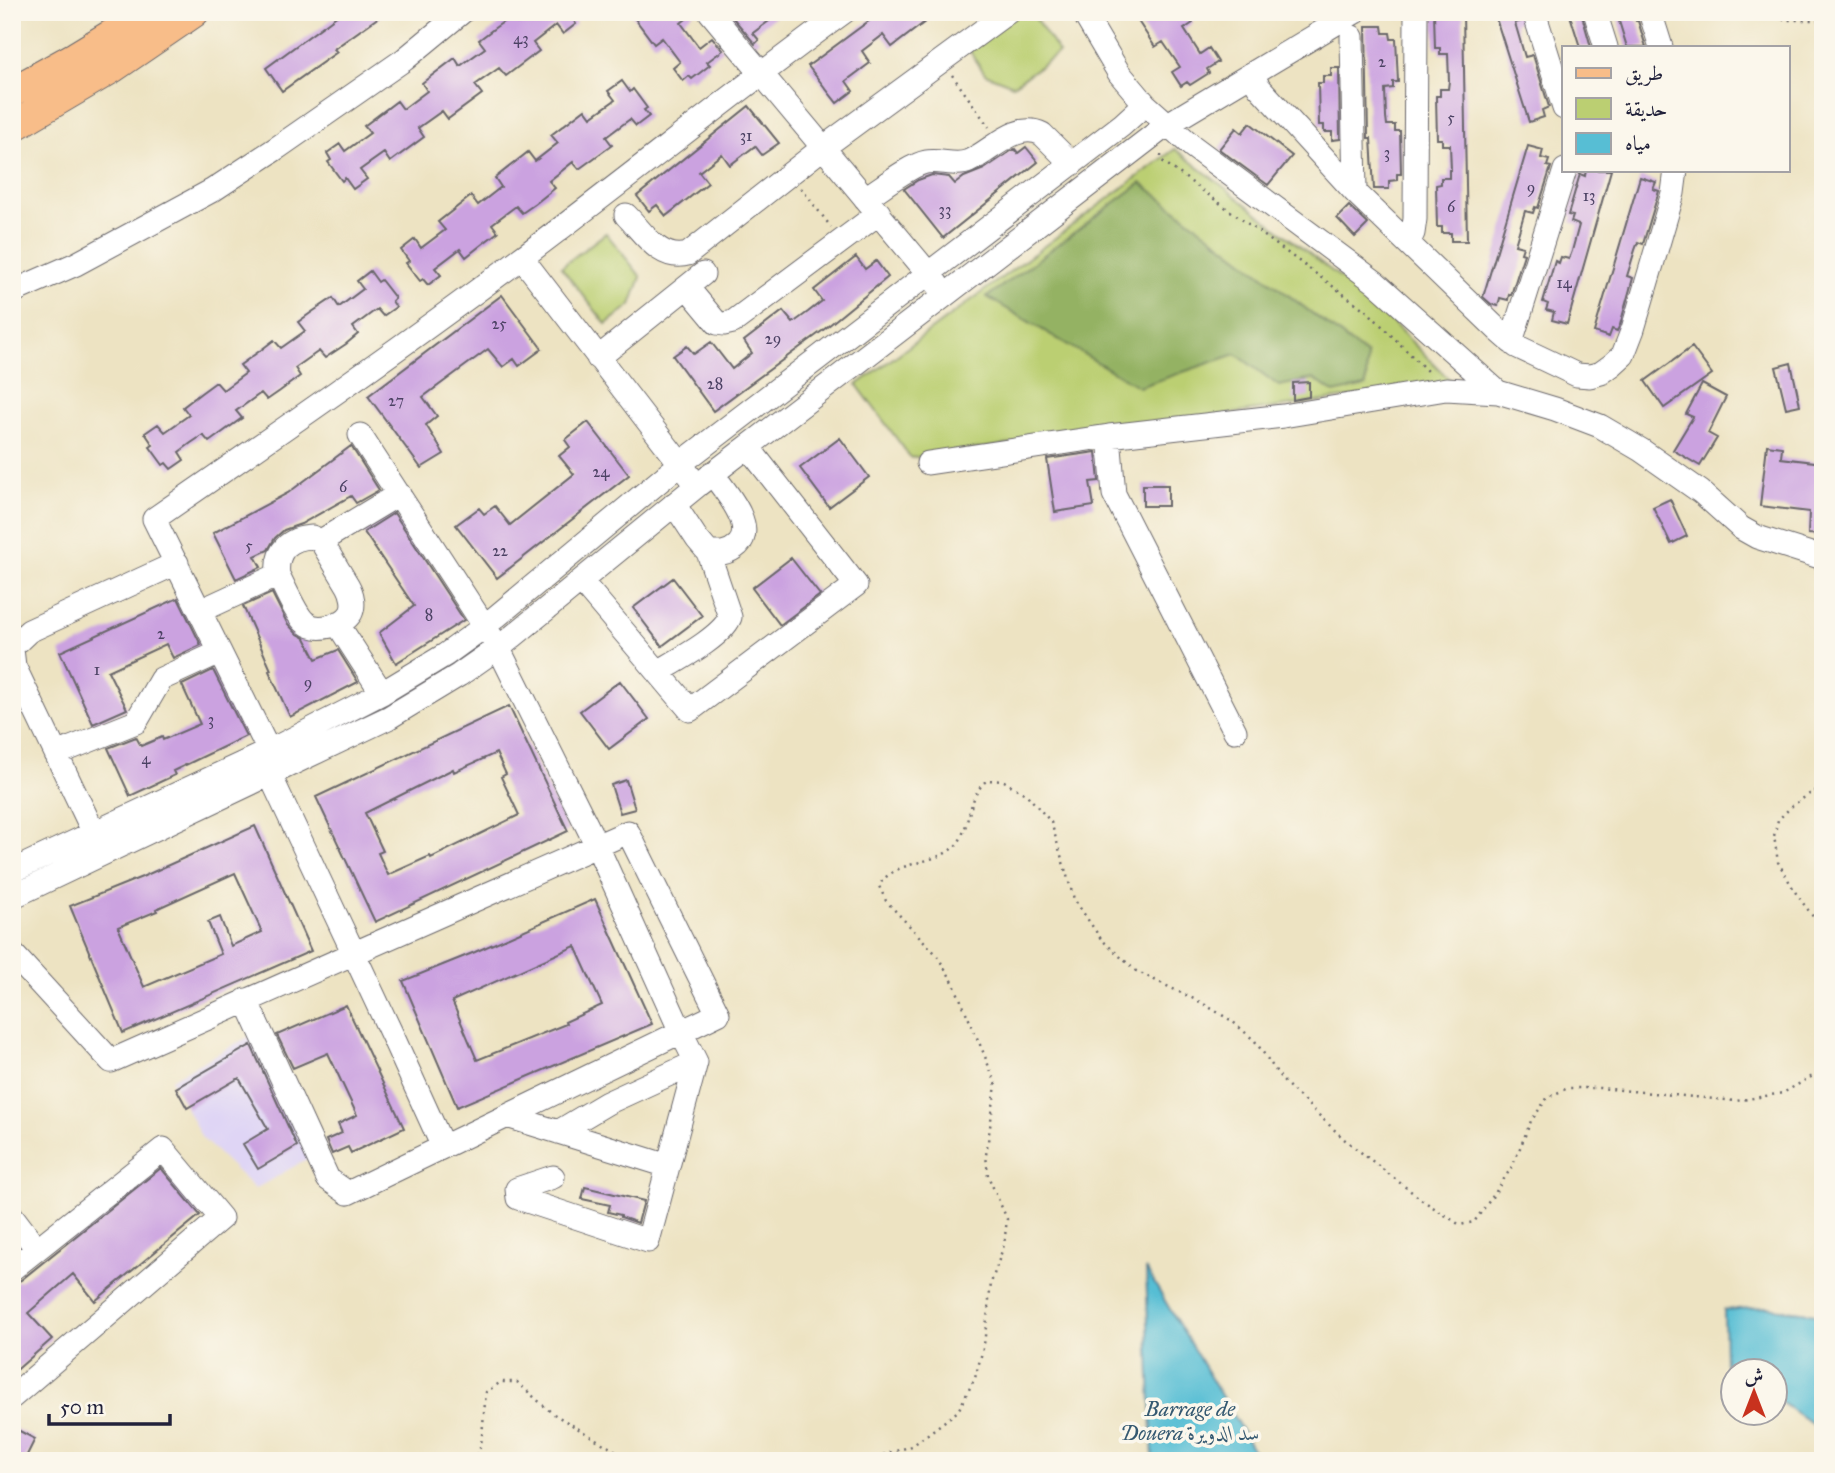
<svg xmlns="http://www.w3.org/2000/svg" width="1835" height="1473" viewBox="0 0 1835 1473" font-family="'IM FELL Great Primer',Amiri,serif">
<style>
.built{fill:#dfd5f5}
.green{fill:#bbcf72;stroke:#6e7856;stroke-width:2}
.forest{fill:#94b264;stroke:#5b6a50;stroke-width:2}
.water{fill:#57bed4;stroke:#3c7088;stroke-width:2}
.building{fill:#cba2e0;fill-rule:evenodd}
.lines{fill:none;stroke-linecap:round;stroke-linejoin:round}
.minor-casing{stroke:#69666a;stroke-width:25}
.major-casing{stroke:#69666a;stroke-width:32}
.path{stroke:#69666a;stroke-width:2.5;stroke-dasharray:2 5;stroke-linecap:butt}
.minor{stroke:#fff;stroke-width:23}
.major{stroke:#f8bd89;stroke-width:30}
.labels{text-anchor:middle;dominant-baseline:central;stroke-width:7;stroke-linejoin:round;paint-order:stroke}
.number-label{font-size:16px;fill:#4c4264}
.water-label{font-size:21px;font-style:italic;fill:#355971;stroke:#fbf7ec}
</style>
<rect width="100%" height="100%" fill="#fbf7ec"/>
<filter id="ink" filterUnits="userSpaceOnUse"><feTurbulence type="fractalNoise" baseFrequency=".0143" numOctaves="2"/><feDisplacementMap in="SourceGraphic" scale="14" xChannelSelector="R" yChannelSelector="G"/><feConvolveMatrix kernelMatrix="1 2 1 2 8 2 1 2 1" color-interpolation-filters="sRGB"/></filter>
<filter id="wash" filterUnits="userSpaceOnUse"><feTurbulence type="fractalNoise" baseFrequency=".00686" numOctaves="4" result="noise"/><feDisplacementMap in="SourceGraphic" scale="28" xChannelSelector="R" yChannelSelector="G"/><feGaussianBlur stdDeviation="1.57" result="paint"/><feColorMatrix in="noise" values="0 0 0 0 0 0 0 0 0 0 0 0 0 0 0 0 0 1.4 0 .05"/><feComposite in="paint" operator="in"/></filter>
<g filter="url(#wash)">
<rect width="100%" height="100%" fill="#ede3c2"/>
<path class="built" d="M252,1035L319,1152L255,1189L202,1138L171,1079Z"/>
<path class="green" d="M1018,12H1031L1059,53L1013,85L985,74L968,48Z
M1175,149L1374,304L1453,383L911,458L857,385Z
M606,233L641,277L631,305L606,324L561,267Z"/>
<path class="forest" d="M1141,183L1367,355L1366,386L1334,393L1314,379L1279,386L1236,354L1139,387L987,297Z"/>
<path class="water" d="M1146,1269L1260,1461H1153Z
M1767,1307L1823,1315V1434L1808,1421L1776,1399V1372L1734,1371L1725,1365L1724,1310Z"/>
<g id="blocks">
<path class="building" d="M342,12H386L334,49L337,52L282,91L266,68Z
M533,12H574L570,15L576,24L563,34L556,25L533,43L539,51L506,76L499,68L475,85L482,94L448,119L442,111L418,128L424,137L390,162L384,153L360,170L367,179L353,189L345,178L342,181L328,162L331,160L327,153L340,144L345,151L370,133L364,126L397,101L403,109L427,91L422,83L455,58L460,66L485,48L479,40L496,27L512,16L518,23Z
M630,12H695L681,23L699,47L712,37L723,50L707,62L710,65L692,79L689,76L683,81L673,68L680,62L662,38L654,44Z
M728,12H781L753,33L759,40L755,44Z
M881,12H938L892,47L883,35L862,51L870,63L846,81L853,91L837,103L808,66Z
M1132,12H1186L1193,23L1184,29L1200,54L1209,48L1218,62L1207,69L1209,73L1190,85L1187,82L1181,86L1172,72L1180,67L1163,42L1155,47Z
M1434,12H1463L1467,241H1451V233H1442V227H1437L1436,185L1441,184V178H1449V170H1451L1450,145H1442V139H1437L1436,96H1440V89H1448L1449,81L1448,54H1440V48H1435Z
M1494,12H1520L1522,21L1515,23L1525,57L1533,55L1549,107L1542,110L1544,117L1529,122Z
M1569,12H1581L1591,47H1580Z
M1633,14L1636,21H1638L1646,47H1627L1618,18Z
M1366,26H1382L1383,33H1390L1391,39H1396L1398,82H1393V88L1385,89L1386,117L1387,125H1395V131H1400L1401,174H1397V180L1389,181V189H1374L1371,138H1368Z
M1331,68H1339L1340,139L1332,140V132H1324V125H1319L1318,83H1323V76H1331Z
M622,81L630,92L633,89L647,108L644,110L649,116L636,126L630,119L606,137L612,145L579,169L573,162L549,181L555,188L535,204L522,213L516,206L492,224L498,232L485,242L466,257L460,249L435,268L441,275L428,285L423,279L420,281L406,263L409,261L401,250L415,239L421,248L445,230L438,222L471,196L478,205L501,187L495,178L528,152L535,161L558,143L551,135L585,109L591,117L615,100L608,91Z
M749,106L779,143L762,155L755,146L730,165L722,154L699,172L708,183L666,216L657,205L649,211L637,196Z
M1250,123L1292,156L1268,185L1219,149L1236,128L1242,133Z
M1528,146L1543,150L1541,158L1549,160L1547,166L1551,167L1538,208L1535,207L1533,213L1525,211L1515,245L1523,247L1521,253L1524,254L1511,295L1509,294L1508,300L1500,298L1498,306L1491,304L1483,297Z
M1026,147L1038,162L943,238L904,189L918,180L932,175L949,177L955,184L964,177L984,169L1011,151L1015,149L1018,153Z
M1586,170H1611L1567,324L1552,320L1554,312L1546,310L1548,304L1543,302L1555,261L1559,263L1561,257L1569,259L1572,251L1579,225L1571,222L1573,216L1568,215L1580,174L1585,176Z
M1640,177L1656,182L1653,189L1659,191L1643,244L1638,242L1635,250L1627,276L1633,278L1620,325L1617,331L1612,329L1609,337L1594,332Z
M1349,206L1368,224L1355,237L1337,218Z
M856,257L865,269L876,261L888,277L822,331L713,411L673,356L687,346L694,354L711,342L732,369L752,353L744,341L783,311L793,323L808,312L822,301L814,290Z
M370,271L378,282L381,280L395,298L392,301L396,307L383,316L377,309L353,327L358,334L346,344L325,358L319,351L295,368L300,376L280,391L267,400L261,393L236,411L242,418L209,442L203,435L191,443L179,452L184,460L171,469L166,463L163,465L150,447L153,445L145,433L158,424L165,432L189,415L183,407L201,393L216,382L223,390L246,373L240,365L261,350L274,340L281,348L305,331L298,322L312,312L333,298L339,307L363,289L357,281Z
M502,295L542,349L519,366L514,359L503,367L488,349L423,397L437,416L426,425L444,454L421,468L368,396Z
M1692,347L1712,374L1664,408L1645,381Z
M1791,363L1800,405L1786,408L1776,367Z
M1309,382V397L1293,400V383Z
M1702,384L1726,397L1708,433L1717,438L1700,466L1673,450L1693,417L1686,414Z
M588,422L629,475L497,578L456,525L479,508L484,514L495,506L510,525L574,474L559,456L570,447L565,440Z
M840,438L869,477L829,507L800,468Z
M1767,445L1782,447L1781,458L1823,463V535L1808,534L1809,512L1760,506Z
M351,446L379,490L356,503L351,496L301,524L284,530L275,538L268,550L255,556L261,567L236,579L213,533L288,493Z
M1096,452L1099,481L1090,482L1094,506L1055,512L1047,459Z
M1143,485H1168V506H1143Z
M1670,499L1687,536L1671,544L1653,507Z
M394,513L464,620L396,663L379,633L414,606L364,532Z
M791,558L820,595L780,625L752,588Z
M673,578L702,616L662,646L633,608Z
M272,593L287,623L296,633L305,638L316,659L338,650L358,682L290,717L269,671L271,670L243,606Z
M178,598L201,645L173,658L166,644L108,671L127,709L93,724L60,652Z
M213,670L246,736L173,771L175,775L130,796L108,748L136,737L141,746L162,737L163,740L200,724L182,685Z
M620,681L649,719L609,749L580,711Z
M509,706L568,831L375,922L316,797ZM496,753L506,774L501,777L519,815L431,858L430,856L388,875L378,853L383,851L365,813L453,769L454,772Z
M626,780L635,809L620,813L611,785Z
M255,826L311,951L123,1033L70,906L142,877ZM235,873L262,932L231,946L220,917L208,922L221,954L144,987L118,927L157,911L156,909Z
M595,899L652,1024L457,1107L403,981L475,952ZM575,946L602,1005L565,1022L566,1024L477,1060L452,1001Z
M346,1005L404,1128L351,1153L348,1147L332,1154L326,1140L342,1133L338,1124L357,1115L328,1053L293,1068L277,1035Z
M251,1045L297,1146L258,1169L243,1144L268,1129L239,1078L187,1108L176,1088Z
M161,1168L200,1215L95,1301L73,1274L28,1313L52,1339L12,1374V1283L21,1280Z
M585,1187L644,1201L638,1223L621,1217V1215L608,1212L610,1205L582,1199Z
M12,1427L35,1439L24,1461H12Z"/>
</g>
</g>
<g filter="url(#ink)">
<use href="#blocks" fill-opacity="0" stroke="#69666a" stroke-width="2"/>
<g class="lines">
<defs>
<path id="minor" d="M710,12L937,284
M1083,12L1119,73L1145,104L1192,146L1375,282L1498,392L1555,409L1600,426L1641,450L1701,492L1741,528L1757,537L1823,558
M1534,12L1564,108
M1595,12L1606,47
M1650,12L1661,47
M1352,37L1355,192
M1251,74L1259,87L1355,192L1499,331L1516,346L1577,375L1590,376L1601,373L1612,365L1623,355L1633,329L1673,193L1676,170
M865,198C880,189 910,165 926,162C940,159 956,167 969,161C992,151 1016,121 1042,134L1072,164
M626,215C643,232 660,262 688,254L824,147L1008,12
M1408,243L1413,233L1415,219L1416,12
M522,258L689,475
M687,287L717,323L724,324L733,322L879,213
M12,292L76,264L213,190L277,148L405,59L462,12
M1511,342L1565,170
M598,358L703,274
M360,435L498,647L597,846L681,1032L696,1062L648,1241L518,1198L517,1189L553,1177
M1109,436L1114,494L1235,731
M928,463L1109,436L1283,416L1446,389L1498,392
M674,504L697,539L708,552C720,554 728,554 738,545C757,526 724,490 712,473
M312,537L321,541L348,586C352,593 355,605 351,613C343,626 317,632 306,623C297,617 284,586 278,575C275,550 290,538 312,537Z
M321,541L399,494
M581,581L690,710L856,585L748,447
M200,611L278,575
M337,623L382,693
M12,647L29,631L177,563
M12,649L14,666L94,833
M658,672C678,660 722,637 730,617L708,552
M56,754L136,722L161,679L220,652
M12,871L269,751L382,693L445,655L485,626L680,464L1122,125L1145,104
M12,897L388,718L459,675L506,642L698,485L1168,124L1355,12
M12,953L111,1061L628,832L718,1014L348,1193L328,1179L246,1000
M507,1116L668,1166
M558,1132L607,1103L696,1062
M443,1147L393,1037L270,775L269,751L154,519C277,434 400,349 520,259C629,178 734,92 844,12
M12,1216L37,1249
M12,1269L163,1149L221,1218L12,1397"/>
<path id="major" d="M12,92L75,57L149,12
M12,127L112,68L194,12"/>
</defs>
<use href="#minor" class="minor-casing"/>
<use href="#major" class="major-casing"/>
<path class="path" d="M1762,12L1785,20H1823
M952,75L989,127
M1161,155V160L1368,312L1429,373
M801,188L831,227
M1823,789L1814,791L1793,805L1778,820L1774,836L1778,862L1797,895L1823,930
M473,1461L481,1446L486,1392L501,1382H517L552,1413L614,1450L642,1461
M863,1461L912,1446L958,1411L975,1378L984,1345L991,1283L1004,1245L1007,1219L988,1176L986,1155L996,1085L984,1054L953,982L936,954L886,901L879,886C894,858 938,867 958,843C961,839 963,833 965,828C971,810 972,793 987,780L1004,781L1027,795L1051,822L1074,899L1101,939L1136,971L1202,1003L1232,1021L1255,1041L1283,1081L1344,1139L1422,1200L1460,1225L1474,1222L1495,1193L1513,1165L1531,1121L1548,1097L1568,1088H1600L1736,1101L1783,1093L1823,1070"/>
<use href="#minor" class="minor"/>
<use href="#major" class="major"/>
</g>
</g>
<g class="labels">
<g class="number-label">
<text x="521" y="38">43</text>
<text x="1382" y="61">2</text>
<text x="1451" y="117">5</text>
<text x="746" y="135">31</text>
<text x="1387" y="152">3</text>
<text x="1531" y="187">9</text>
<text x="1589" y="195">13</text>
<text x="1451" y="206">6</text>
<text x="945" y="209">33</text>
<text x="1564" y="282">14</text>
<text x="499" y="323">25</text>
<text x="773" y="338">29</text>
<text x="715" y="383">28</text>
<text x="396" y="400">27</text>
<text x="601" y="471">24</text>
<text x="343" y="486">6</text>
<text x="249" y="545">5</text>
<text x="500" y="550">22</text>
<text x="429" y="614">8</text>
<text x="161" y="633">2</text>
<text x="97" y="669">1</text>
<text x="308" y="682">9</text>
<text x="211" y="719">3</text>
<text x="146" y="758">4</text>
</g>
<g class="water-label">
<text x="1190" y="1409">Barrage de<tspan x="1190" dy="24">Douera سد الدويرة</tspan></text>
</g>
</g>
<rect width="1835" height="1473" fill="none" stroke="#fbf7ec" stroke-width="42"/>
<rect x="1562" y="46" width="228" height="126" fill="#fbf7ec" stroke="#a4a2a5" stroke-width="2"/>
<rect x="1576" y="68" width="35" height="10" fill="#f8bd89" stroke="#a4a2a5" stroke-width="2"/>
<text x="1625" y="80" font-size="21" fill="#22223b">طريق</text>
<rect x="1576" y="98" width="35" height="21" fill="#bbcf72" stroke="#a4a2a5" stroke-width="2"/>
<text x="1625" y="116" font-size="21" fill="#22223b">حديقة</text>
<rect x="1576" y="133" width="35" height="21" fill="#57bed4" stroke="#a4a2a5" stroke-width="2"/>
<text x="1625" y="150" font-size="21" fill="#22223b">مياه</text>
<g transform="translate(1754 1392)"><circle r="33" fill="#fbf7ec" stroke="#a4a2a5" stroke-width="2"/>
<path d="M0-5L12 26L0 18L-12 26Z" fill="#c8321e"/>
<text y="-10" font-size="19" font-weight="bold" text-anchor="middle" fill="#22223b">ش</text>
</g>
<path d="M49 1414v10h121v-10" fill="none" stroke="#22223b" stroke-width="3.5"/>
<text x="60" y="1414" font-size="21" fill="#22223b" stroke="#fbf7ec" stroke-width="5" paint-order="stroke">50 m</text>
</svg>
